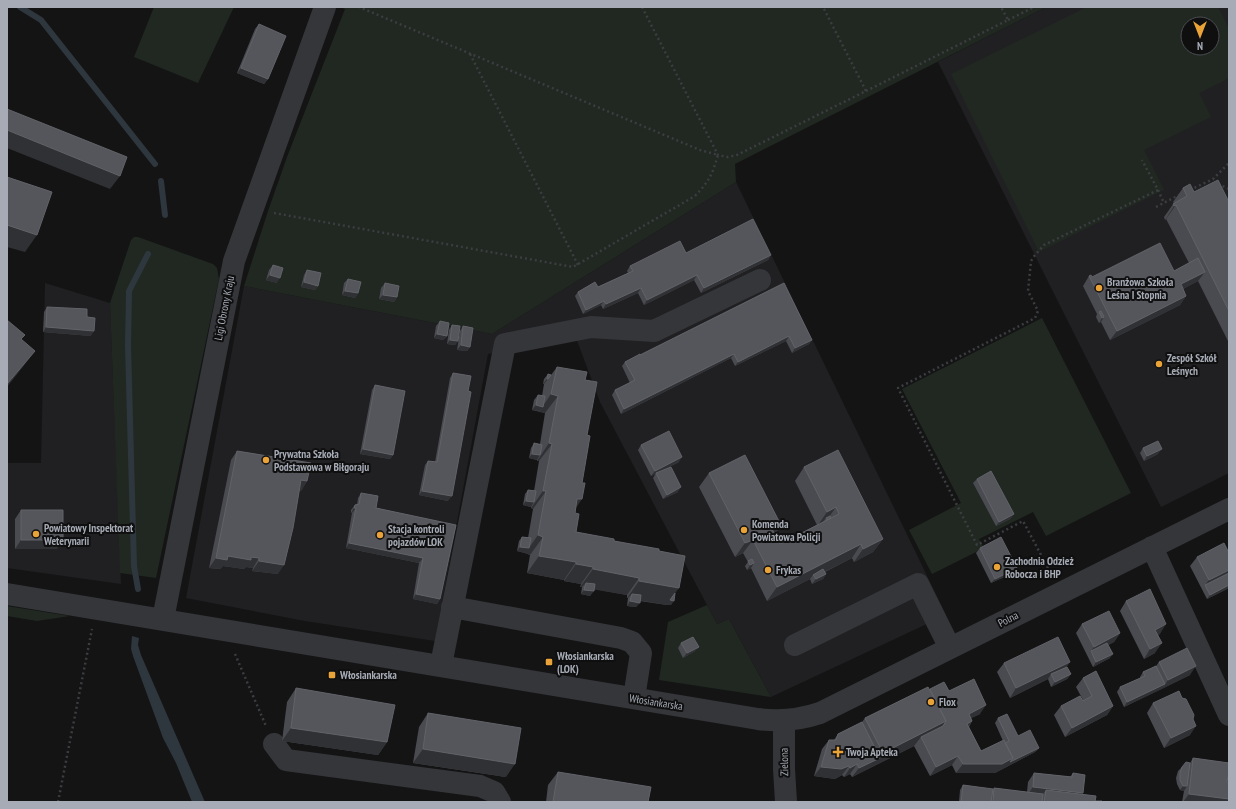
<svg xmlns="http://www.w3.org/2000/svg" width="1236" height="809" viewBox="0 0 1236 809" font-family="'PT Sans Narrow',sans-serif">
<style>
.built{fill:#202022;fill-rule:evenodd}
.green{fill:#202821;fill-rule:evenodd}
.water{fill:#2e373d}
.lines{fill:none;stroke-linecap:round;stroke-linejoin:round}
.stream{stroke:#2e373d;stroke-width:6}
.path{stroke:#3b3d41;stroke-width:2.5;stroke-dasharray:2 3;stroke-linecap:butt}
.minor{stroke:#35363a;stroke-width:22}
.wall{fill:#4a4b50}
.shaded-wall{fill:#303134}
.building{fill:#54565b;stroke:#616369}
.poi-dot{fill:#e9a338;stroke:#0f0f10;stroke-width:1.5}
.labels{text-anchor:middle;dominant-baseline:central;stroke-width:4;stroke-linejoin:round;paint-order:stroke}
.poi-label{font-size:11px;font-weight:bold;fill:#a6abb5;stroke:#0f0f10;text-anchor:start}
.street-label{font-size:11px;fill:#a6abb5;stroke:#0f0f10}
</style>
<rect width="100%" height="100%" fill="#141415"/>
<path class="built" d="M1046,7H1229V473L1161,507L938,62ZM1188,24H1212V48H1188Z
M736,182L946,615L771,697L729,619L717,624L600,402L576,338L488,354L435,641L305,621L186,598L244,286L492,334Z
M45,283L110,303L121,584L7,568V463H41Z"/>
<path class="green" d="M154,7H234L198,83L134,57Z
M340,7H1046L735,164L736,182L492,334L244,286L268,211L287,157L345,9Z
M1087,7H1218L1229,29V78L1199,93L1211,117L1144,150L1164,190L1039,252L951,74ZM1188,24H1212V48H1188Z
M134,237H138L213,264L217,268L219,279L156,578L120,573L110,303L131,240Z
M1042,318L1131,493L1046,536L1033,512L979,539L984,548L932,574L909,530L961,503L902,389Z
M707,605L717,624L729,619L771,697L659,680L668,622Z
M7,606L70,616L37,621L7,616Z"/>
<path class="water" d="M132,636L139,638L138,645L141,655L205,802H192L176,763L163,738L133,656L131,649Z"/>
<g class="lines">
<path class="stream" d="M20,7L41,20L155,164
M161,181L165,215
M138,589L134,566L128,346L129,291L148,254"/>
<path class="path" d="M642,7L718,155L728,157L737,155L866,91L823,7
M1008,20L1034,7
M470,54L578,265
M866,91L1008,20L1001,7
M1218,184L1229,189
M1158,190L1164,203
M1190,190L1213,179L1229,163
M1156,207L1179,195
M274,213L573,267L695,196C710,180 712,175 718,155L700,150L359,7
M1048,568L1023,521L977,545L898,388L1035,318L1038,311L1028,291L1031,261L1035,255L1044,245L1158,190L1142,160
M235,654L266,726
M58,802L92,629"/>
<path class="minor" d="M1152,547L1229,715
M7,594L758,719C780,722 799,720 820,713L1229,509
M452,607L621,638L632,642L641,653L634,698
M163,619L234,261L325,7
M795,645L918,584L950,648
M441,665L505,344L591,327L654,331L760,280
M784,721V769L786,802
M274,744L286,760L480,786L494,792L500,802"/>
</g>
<path class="wall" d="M259,24L268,79L264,84L237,73L255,29Z
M1183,188L1229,202V343L1198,281L1183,289L1186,296L1180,305L1110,340L1101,322L1099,323L1096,317L1097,314L1083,286L1089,276L1092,277L1174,271L1189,263L1166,219L1165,220L1164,217L1174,203L1173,202Z
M686,253L771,255L768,260L701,293L694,280L644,305L638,293L603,309L601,305L583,314L575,296L578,292L598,287L628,273L627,271L630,266Z
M273,265L277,283L266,280L269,270Z
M307,270L318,286L315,290L301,287L304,275Z
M348,279L358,293L355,298L342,295L344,283Z
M385,283L397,297L394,302L379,299L381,288Z
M784,283L812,340L809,344L792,353L786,341L735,366L731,358L621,414L612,395L615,390L630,383L622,366L625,362L640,355Z
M47,307L87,317L91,336L43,332L44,312Z
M440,321L447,336L443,340L434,338L436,326Z
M452,325L458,341L455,345L447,344L449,330Z
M463,326L470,347L467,351L457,350L460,331Z
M557,367L585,380L587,435L575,513L576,532L659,551L675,593L671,605H667L640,601L636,607L627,606L628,598H627V595L594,589L590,596L581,594L582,587H580L581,584L564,581V580L527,573L530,555L525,553L517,551L519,541L522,537L528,538L533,509L531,508V507L523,505L525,494L528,490L534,491L539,461H537V460L529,458L531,448L534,443L540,444L545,413L532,410L534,400L538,395L542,396L544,384H543L544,379L548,374L551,375Z
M453,373L448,501L419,495L425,465L428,461L435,462L450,378Z
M375,385L393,455L390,459L360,454L372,390Z
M641,445L679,462L651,476L638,450Z
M1143,448L1158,454L1144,461L1140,453Z
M237,451L307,481L301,491L299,490L278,574L252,571L253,568L246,567L244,569L223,566L220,569L209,568L231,460Z
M804,467L883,539L873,552L854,562L852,558L825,572L826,574L823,579L812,584L810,579L767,601L751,568L747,570L745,566L748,562L743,553L735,557L699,487L709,473L781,525L775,534L780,544L817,525L795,481Z
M656,473L678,492L663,499L653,478Z
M977,479L1014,514L1010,519L996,526L973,483Z
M361,493L376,508L456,525L440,599L437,604L413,599L419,563L346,548L352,513H351V510L355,505H357L358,498Z
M21,510L57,549H15V519Z
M980,548L1013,573L991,583L976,553Z
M1197,557L1229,588L1207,599L1190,566Z
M1126,601L1160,634L1157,635L1155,653L1144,659L1120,611Z
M1082,624L1120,633L1114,642L1108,645L1110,658L1093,667L1076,633Z
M681,643L695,651L683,658L678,648Z
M1159,662L1190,675L1124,707L1117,692L1120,687L1140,678V677L1143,672L1156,666Z
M1004,663L1071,674L1067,679L1051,687L1048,679L1010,698L997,672Z
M1083,678L1113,706L1107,715L1065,737L1054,715L1061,706L1083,700L1076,687Z
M296,688L387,742L378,755L282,741L287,702Z
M930,689L949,691L980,714L971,718L972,721L969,727L981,751L1003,741L995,723L998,718L1018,736L1039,748L1035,752L995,773H956L952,765L930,776L914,746L852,777L850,774L844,777L842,775L835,779L814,776L822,749L829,740H834L838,734L862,722L865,718Z
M1182,698L1193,719L1190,735L1164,748L1147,713L1153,703Z
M428,713L506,777L413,763L419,727Z
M1193,758L1228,779L1227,782L1229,802H1182L1184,791L1180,790L1177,784L1176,778L1178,771L1182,767L1190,763Z
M558,772L648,802H546L548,785Z
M1034,773L1070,777L1073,773L1082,794L1095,801L1102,802H959L960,790L963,785L992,791L994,788L1027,792L1028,782Z"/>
<path class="shaded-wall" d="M241,68L268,79L264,84L237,73Z
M7,130L120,176L110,189L7,148Z
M1176,205L1166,219L1165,220L1174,206Z
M7,225L37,235L25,252L7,247Z
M771,255L768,260L701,293L704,288Z
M1205,272L1198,281L1174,294L1181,284Z
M270,275L280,278L277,283L266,280Z
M697,275L694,280L644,305L647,300Z
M304,282L318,286L315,290L301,287Z
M641,288L638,293L603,309L606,304Z
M345,291L358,293L355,298L342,295Z
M383,295L397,297L394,302L379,299Z
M1186,296L1180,305L1110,340L1117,331Z
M604,301L601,305L583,314L586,310Z
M1104,317L1101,322L1099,323L1102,318Z
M46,327L94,331L91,336L43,332Z
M437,334L447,336L443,340L434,338Z
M789,336L786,341L735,366L738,362Z
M450,340L458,341L455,345L447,344Z
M812,340L809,344L792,353L795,348Z
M461,345L470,347L467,351L457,350Z
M35,351L22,368L7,387V384Z
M734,354L731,358L621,414L624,409Z
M547,379H548L544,384H543Z
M551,394L558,396L545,413L539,412Z
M536,405L543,407L539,411L532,410Z
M549,443L552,444L539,461H537Z
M363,449L393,455L390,459L360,454Z
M1162,449L1158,454L1144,461L1147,456Z
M532,454L540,455L537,460L529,458Z
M682,457L679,462L651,476L655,471Z
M301,480L307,481L301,491L295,490Z
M681,487L678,492L663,499L667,495Z
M422,491L452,496L448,501L419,495Z
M543,491H546L533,509L531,508Z
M577,499H582L570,517Z
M526,501L534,502L531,507L523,505Z
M836,507L827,520L826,518L822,523L818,525L827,512Z
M354,508H356L352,513H351Z
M1014,514L1010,519L996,526L999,522Z
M781,525L771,538L772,529Z
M538,535L543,537L530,555L525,553L517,551L520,547L529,548Z
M883,539L873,552L854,562L863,549Z
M21,540H63L57,549H15Z
M753,540L743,553L735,557L745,543Z
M349,543L423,558L419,563L346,548Z
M861,544L852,558L814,577L813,575L810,579L767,601L777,587Z
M228,556L251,557L259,558L253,568L246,567L244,569L223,566L220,569L209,568L216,558Z
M539,556L576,562L564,580L527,573Z
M259,561L284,565L278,574L252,571Z
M754,563L751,568L747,570L750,565Z
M576,564L593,567L581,584L564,581Z
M1017,568L1013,573L991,583L995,579Z
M593,569L639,578L627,595L585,588L586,583L582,587H580Z
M1229,570V576L1205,585L1209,580Z
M826,574L823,579L812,584L816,579Z
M639,581L679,588L670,600L674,601L671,605H667L631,599L632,594L628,598H627Z
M1229,585V588L1207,599L1210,595Z
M584,590L594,591L590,596L581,594Z
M416,594L440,599L437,604L413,599Z
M630,601L640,603L636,607L627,606Z
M1166,624L1160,634L1148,639L1155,630Z
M1120,633L1114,642L1092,654L1091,651L1087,656L1094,647Z
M1162,643L1155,653L1144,659L1150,649Z
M699,647L695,651L683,658L687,653Z
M1113,654L1110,658L1093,667L1096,662Z
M1070,662L1064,671L1051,674L1048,679L1010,698L1016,688Z
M1196,666L1190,675L1162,689L1168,680Z
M1071,674L1067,679L1051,687L1055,682Z
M1165,684L1162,689L1124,707L1127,702Z
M986,705L980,714L962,723L969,714Z
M1113,706L1107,715L1065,737L1072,728Z
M946,721L937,735L921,737L914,746L852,777L859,768L880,758L883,753Z
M972,721L966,730L967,724Z
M1196,726L1190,735L1164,748L1171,738Z
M291,728L387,742L378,755L282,741Z
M1039,748L1035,752L995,773H956L963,764L1013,758Z
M423,749L515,764L506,777L413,763Z
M958,756L952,765L930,776L936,767Z
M857,764L850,774L844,777L850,768Z
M849,766L842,775L835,779L814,776L821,767Z
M1183,786H1187L1184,791L1180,790Z
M1033,787L1083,793L1076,802L1046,790L1040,798L1026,797Z
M1189,794L1229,799V802H1183Z"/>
<path class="building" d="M259,24L286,36L268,79L241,68Z
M7,109L127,157L120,176L7,130Z
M7,177L52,192L37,235L7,225Z
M1218,180L1229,202V311L1176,205L1174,206L1173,204L1187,196L1183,188L1190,184L1194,192Z
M753,219L771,255L704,288L697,275L647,300L641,288L606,304L604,301L586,310L578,292L595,282L598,287L633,271L630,266L680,241L686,253Z
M1160,243L1174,271L1198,258L1205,272L1181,284L1186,296L1117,331L1089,276L1091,275L1092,277Z
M273,265L283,268L280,278L270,275Z
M307,270L321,273L318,286L304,282Z
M348,279L361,282L358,293L345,291Z
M385,283L399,286L397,297L383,295Z
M784,283L812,340L795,348L789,336L738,362L734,354L624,409L615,390L635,380L625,362L640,354V355Z
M47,307L87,309V317L95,318L94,331L46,327Z
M1101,311L1104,317L1102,318L1099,312Z
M7,320L25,335L21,339L35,351L7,384Z
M440,321L449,323L447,336L437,334Z
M452,325L460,326L458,341L450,340Z
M463,326L473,328L470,347L461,345Z
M557,367L587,372L585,380L597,382L587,435L590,436L582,483H585L582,499H577L575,513L579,514L576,532L614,539V541L659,549V551L685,556L679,588L639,581V578L593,569V567L576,564V562L539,556L543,537L538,535L546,491H543L552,444L549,443L558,396L551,394Z
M453,373L471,376L468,391L471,392L452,496L422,491L428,461L437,462Z
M548,374L551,375L548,379H547Z
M375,385L405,391L393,455L363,449Z
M538,395L545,396L543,407L536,405Z
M669,431L682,457L655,471L641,445Z
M1158,441L1162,449L1147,456L1143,448Z
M534,443L542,445L540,455L532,454Z
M838,450L883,539L863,549L861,544L777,587L753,540L745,543L709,473L745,455L781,525L772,529L780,544L839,514L836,507L827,512L804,467Z
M237,451L311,463L307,481L301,480L293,528L284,565L259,561V558L251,557V560L228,556L227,560L216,558Z
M671,467L681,487L667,495L656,473Z
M991,471L1014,514L999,522L977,479Z
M528,490L536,491L534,502L526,501Z
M361,493L378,496L376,508L456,525L440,599L416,594L423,558L349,543L356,508H354L355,505L359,504Z
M21,510H63V540H21Z
M830,516L831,518L827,520L826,518Z
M522,537L531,538L529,548L520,547Z
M1001,537L1017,568L995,579L980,548Z
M1224,543L1229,553V570L1209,580L1197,557Z
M752,559L754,563L750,565L748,561Z
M823,569L826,574L816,579L813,575Z
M1229,573V585L1210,595L1205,585Z
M586,583L595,584L594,591L584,590Z
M1150,589L1166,624L1155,630L1162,643L1150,649L1126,601Z
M675,593L674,601L670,600Z
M632,594L641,595L640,603L630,601Z
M1109,611L1120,633L1094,647L1082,624Z
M693,637L699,647L687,653L681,643Z
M1058,637L1070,662L1016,688L1004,663Z
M1107,643L1113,654L1096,662L1091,651Z
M1187,648L1196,666L1168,680L1159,662Z
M1156,666L1165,684L1127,702L1120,687L1145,676L1143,672Z
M1067,667L1071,674L1055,682L1051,674Z
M1096,671L1113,706L1072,728L1061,706L1080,696L1083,701L1092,696L1083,678Z
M974,679L986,705L969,714L972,721L967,724L981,751L1004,740L1013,758L1002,764H963L958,756L936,767L921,737L943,726L946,721L930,689L944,682L949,691Z
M928,687L946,721L883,753L865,718Z
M296,688L395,705L387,742L291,728Z
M1179,691L1182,698L1186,699L1194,715L1193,719L1196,726L1171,738L1153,703Z
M428,713L521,728L515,764L423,749Z
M1007,714L1018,736L1030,730L1039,748L1010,762L1013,758L1005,743L1009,741L998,718Z
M862,722L880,758L859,768L857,764L850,768L849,766L841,769L821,767L829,740H836L838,734Z
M1193,758L1229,763V776H1228L1227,782H1229V799L1189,794Z
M1186,762L1190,763L1187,786H1183L1180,780V773L1182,767Z
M558,772L651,787L648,802H553Z
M1034,773L1072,777L1073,773L1085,775L1083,793L1033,787Z
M963,785L993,789L991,802H961Z
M994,788L1043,794L1042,802H993Z
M1046,790L1096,796L1095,802H1044Z
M1095,801H1102V802H1095Z"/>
<g class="poi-dot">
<circle cx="1099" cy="288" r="4"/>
<circle cx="1159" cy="364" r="4"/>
<circle cx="266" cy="460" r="4"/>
<circle cx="744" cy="530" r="4"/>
<circle cx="36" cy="534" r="4"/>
<circle cx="380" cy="535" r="4"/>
<circle cx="997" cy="567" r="4"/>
<circle cx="768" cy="570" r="4"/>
<rect x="545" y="658" width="8" height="8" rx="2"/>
<rect x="328" y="671" width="8" height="8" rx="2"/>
<circle cx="931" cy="702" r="4"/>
<path d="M836 746h4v4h4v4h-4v4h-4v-4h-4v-4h4z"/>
</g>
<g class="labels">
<g class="poi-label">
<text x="1107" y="282">Branżowa Szkoła<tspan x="1107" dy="13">Leśna I Stopnia</tspan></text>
<text x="1167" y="358">Zespół Szkół<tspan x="1167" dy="13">Leśnych</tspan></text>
<text x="274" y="454">Prywatna Szkoła<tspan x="274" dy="13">Podstawowa w Biłgoraju</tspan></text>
<text x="752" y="524">Komenda<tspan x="752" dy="13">Powiatowa Policji</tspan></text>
<text x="44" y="528">Powiatowy Inspektorat<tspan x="44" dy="13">Weterynarii</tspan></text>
<text x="388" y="529">Stacja kontroli<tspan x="388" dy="13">pojazdów LOK</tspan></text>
<text x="1005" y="561">Zachodnia Odzież<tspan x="1005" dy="13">Robocza i BHP</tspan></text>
<text x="776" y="570">Frykas</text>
<text x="557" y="656">Włosiankarska<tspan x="557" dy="13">(LOK)</tspan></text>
<text x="340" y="675">Włosiankarska</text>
<text x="939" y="702">Flox</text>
<text x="846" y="752">Twoja Apteka</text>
</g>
<g class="street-label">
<text transform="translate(224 308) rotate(-79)">Ligi Obrony Kraju</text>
<text transform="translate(1008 619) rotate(-27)">Polna</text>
<text transform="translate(656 702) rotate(9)">Włosiankarska</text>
<text transform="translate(784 762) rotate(-91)">Zielona</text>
</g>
</g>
<rect width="1236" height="809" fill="none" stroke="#a6abb5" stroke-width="16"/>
<g transform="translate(1200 36) rotate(180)"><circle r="19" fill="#0f0f10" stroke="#4b4d52"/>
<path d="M0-3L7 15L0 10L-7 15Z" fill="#e9a338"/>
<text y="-6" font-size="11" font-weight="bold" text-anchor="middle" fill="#a6abb5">N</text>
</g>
</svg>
